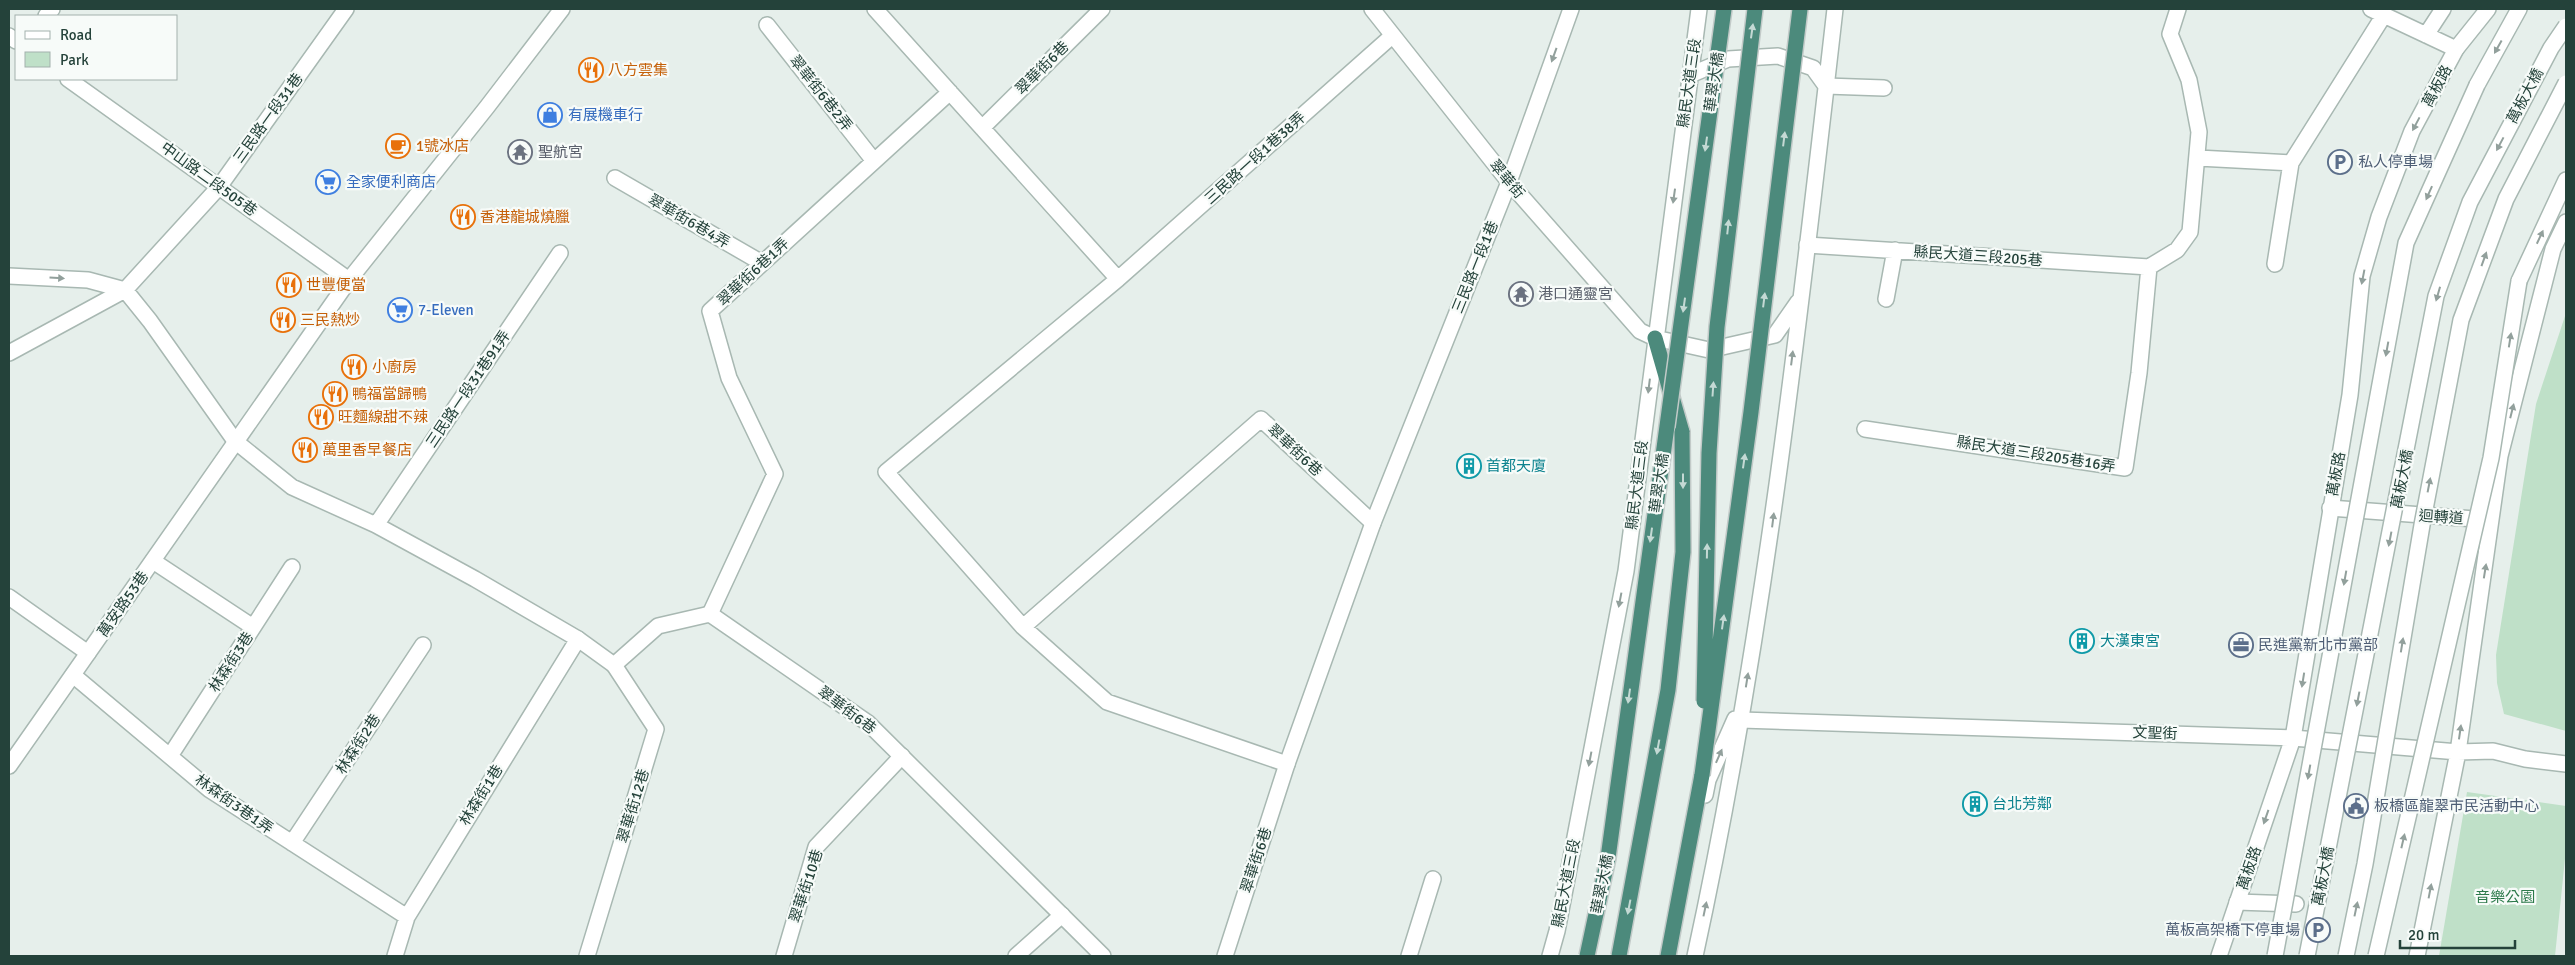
<svg xmlns="http://www.w3.org/2000/svg" width="2575" height="965" viewBox="0 0 2575 965" font-family="Signika,'Noto Sans TC',sans-serif">
<style>
.green{fill:#bfe0c8}
.lines{fill:none;stroke-linecap:round;stroke-linejoin:round}
.service-casing{stroke:#a8b8b2;stroke-width:18}
.minor-casing{stroke:#a8b8b2;stroke-width:18}
.tertiary-casing{stroke:#a8b8b2;stroke-width:18}
.trunk-casing{stroke:#c2cac8;stroke-width:18}
.service{stroke:#fff;stroke-width:15}
.minor{stroke:#fff;stroke-width:15}
.tertiary{stroke:#fff;stroke-width:15}
.trunk{stroke:#4c8a7c;stroke-width:15}
.tertiary-bridge-casing{stroke:#a8b8b2;stroke-width:18;stroke-linecap:butt}
.trunk-bridge-casing{stroke:#c2cac8;stroke-width:18;stroke-linecap:butt}
.tertiary-bridge{stroke:#fff;stroke-width:15}
.trunk-bridge{stroke:#4c8a7c;stroke-width:15}
.oneway{fill:#c4d9d4}
.oneway2{fill:#92a09c}
.labels{text-anchor:middle;dominant-baseline:central;stroke-width:4.5;stroke-linejoin:round;paint-order:stroke}
.street-label{font-size:15px;fill:#24423a;stroke:#f7fbf9}
.food-label{font-size:15px;fill:#c56008;stroke:#f7fbf9;text-anchor:start}
.shop-label{font-size:15px;fill:#366cbe;stroke:#f7fbf9;text-anchor:start}
.worship-label{font-size:15px;fill:#5b616d;stroke:#f7fbf9;text-anchor:start}
.service-label{font-size:15px;fill:#4e5e75;stroke:#f7fbf9;text-anchor:start}
.culture-label{font-size:15px;fill:#0d838f;stroke:#f7fbf9;text-anchor:start}
.park-label{font-size:15px;fill:#2d7a4b;stroke:#f7fbf9}
</style>
<rect width="100%" height="100%" fill="#e6efeb"/>
<path class="green" d="M2566,313V731L2504,714L2497,683L2496,655L2536,404Z
M2467,792L2566,806V849L2555,956H2439Z"/>
<g class="lines">
<defs>
<path id="service" d="M875,9L1118,279L886,472L1023,627L1107,702L1287,764
M2371,9L2456,49
M46,16L52,9
M767,25L874,161
M2426,35L2443,9
M1826,86L1884,88
M982,128L1102,9
M2198,158L2291,163
M615,178L762,263
M1807,245L2149,267
M2275,264L2291,163L2384,15
M2149,267L2177,250L2190,232L2199,132L2189,80L2170,34L2178,9
M1118,279L1392,36
M125,290L150,321L235,441L292,487L376,525L475,579L578,639L407,917L395,956
M1886,299L1895,250
M9,353L125,290L219,187L346,9
M1865,429L2125,468L2139,373L2149,267
M2330,508L2488,520
M376,525L560,253
M153,561L253,627
M9,597L88,653
M710,614L775,474L729,378L710,311L950,92
M1023,627L1261,419L1373,523
M73,675L210,790L407,917
M170,756L292,567
M292,843L423,645
M2237,902L2296,904
M587,956L656,729L614,665
M784,956L816,847L902,756
M1016,956L1062,915
M1409,956L1433,879"/>
<path id="minor" d="M1372,9L1509,182L1640,331L1655,338
M9,36L16,41
M68,79L349,280
M9,276L88,280L125,290
M578,639L614,665L658,626L710,614L868,723L1103,956
M1741,720L2293,738L2458,752L2493,751L2525,759L2566,764
M9,766L349,280L487,107L562,9
M1225,956L1287,764L1373,523L1509,182L1571,9
M2219,956L2293,738L2350,395L2362,276L2379,217L2412,131L2456,49L2488,9
M2417,956L2458,752L2500,456L2553,249L2566,222"/>
<path id="tertiary" d="M1690,75L1728,59L1778,56L1813,68L1826,86
M2477,85L2519,9
M2519,281L2566,180
M1655,338L1709,350L1775,335L1798,302
M1705,795L1708,780L1735,719
M1550,956L1557,931L1626,571L1699,9
M1695,956C1763,644 1799,326 1835,9"/>
<path id="trunk" d="M1655,338L1682,432
M1668,956L1702,775"/>
</defs>
<use href="#service" class="service-casing"/>
<use href="#minor" class="minor-casing"/>
<use href="#tertiary" class="tertiary-casing"/>
<use href="#trunk" class="trunk-casing"/>
<use href="#service" class="service"/>
<use href="#minor" class="minor"/>
<use href="#tertiary" class="tertiary"/>
<use href="#trunk" class="trunk"/>
<defs>
<path id="tertiary-bridge" d="M2275,956L2406,243L2477,85
M2307,956L2436,296L2470,202L2551,48L2566,26
M2346,956L2365,864L2422,525L2461,320L2506,199L2566,83
M2376,956L2491,458L2519,281"/>
<path id="trunk-bridge" d="M1704,701L1709,453L1717,327L1755,9
M1702,775L1751,412L1800,9
M1587,956L1608,858L1724,9
M1619,956L1668,690L1683,552L1682,432"/>
</defs>
<use href="#tertiary-bridge" class="tertiary-bridge-casing"/>
<use href="#trunk-bridge" class="trunk-bridge-casing"/>
<use href="#tertiary-bridge" class="tertiary-bridge"/>
<use href="#trunk-bridge" class="trunk-bridge"/>
</g>
<defs><path id="oneway-solid" d="M-6-.8H1V-3.2L6.5 0L1 3.2V.8H-6Z" transform="scale(1.25)"/></defs>
<g class="oneway">
<use href="#oneway-solid" transform="translate(1752 31) rotate(-82)"/>
<use href="#oneway-solid" transform="translate(1784 139) rotate(-83)"/>
<use href="#oneway-solid" transform="translate(1706 144) rotate(98)"/>
<use href="#oneway-solid" transform="translate(1728 227) rotate(-84)"/>
<use href="#oneway-solid" transform="translate(1764 300) rotate(-83)"/>
<use href="#oneway-solid" transform="translate(1684 305) rotate(98)"/>
<use href="#oneway-solid" transform="translate(1713 389) rotate(-86)"/>
<use href="#oneway-solid" transform="translate(1744 461) rotate(-82)"/>
<use href="#oneway-solid" transform="translate(1683 481) rotate(90)"/>
<use href="#oneway-solid" transform="translate(1651 535) rotate(98)"/>
<use href="#oneway-solid" transform="translate(1707 551) rotate(-89)"/>
<use href="#oneway-solid" transform="translate(1723 622) rotate(-82)"/>
<use href="#oneway-solid" transform="translate(1629 696) rotate(98)"/>
<use href="#oneway-solid" transform="translate(1658 747) rotate(100)"/>
<use href="#oneway-solid" transform="translate(1629 907) rotate(101)"/>
</g>
<g class="oneway2">
<use href="#oneway-solid" transform="translate(2498 47) rotate(119)"/>
<use href="#oneway-solid" transform="translate(1554 55) rotate(110)"/>
<use href="#oneway-solid" transform="translate(2416 124) rotate(118)"/>
<use href="#oneway-solid" transform="translate(2500 144) rotate(118)"/>
<use href="#oneway-solid" transform="translate(2429 193) rotate(114)"/>
<use href="#oneway-solid" transform="translate(1674 196) rotate(98)"/>
<use href="#oneway-solid" transform="translate(2540 237) rotate(-65)"/>
<use href="#oneway-solid" transform="translate(2484 259) rotate(-70)"/>
<use href="#oneway-solid" transform="translate(2363 277) rotate(101)"/>
<use href="#oneway-solid" transform="translate(57 278) rotate(3)"/>
<use href="#oneway-solid" transform="translate(2438 294) rotate(106)"/>
<use href="#oneway-solid" transform="translate(2510 340) rotate(-81)"/>
<use href="#oneway-solid" transform="translate(2387 349) rotate(100)"/>
<use href="#oneway-solid" transform="translate(1792 358) rotate(-83)"/>
<use href="#oneway-solid" transform="translate(1649 386) rotate(97)"/>
<use href="#oneway-solid" transform="translate(2512 411) rotate(-76)"/>
<use href="#oneway-solid" transform="translate(2429 485) rotate(-79)"/>
<use href="#oneway-solid" transform="translate(1773 520) rotate(-83)"/>
<use href="#oneway-solid" transform="translate(2390 539) rotate(101)"/>
<use href="#oneway-solid" transform="translate(2485 571) rotate(-81)"/>
<use href="#oneway-solid" transform="translate(2345 578) rotate(100)"/>
<use href="#oneway-solid" transform="translate(1620 600) rotate(101)"/>
<use href="#oneway-solid" transform="translate(2402 645) rotate(-81)"/>
<use href="#oneway-solid" transform="translate(1747 680) rotate(-81)"/>
<use href="#oneway-solid" transform="translate(2303 680) rotate(99)"/>
<use href="#oneway-solid" transform="translate(2358 699) rotate(101)"/>
<use href="#oneway-solid" transform="translate(2460 732) rotate(-82)"/>
<use href="#oneway-solid" transform="translate(1719 756) rotate(-66)"/>
<use href="#oneway-solid" transform="translate(1590 759) rotate(101)"/>
<use href="#oneway-solid" transform="translate(2309 772) rotate(100)"/>
<use href="#oneway-solid" transform="translate(2266 817) rotate(109)"/>
<use href="#oneway-solid" transform="translate(2403 841) rotate(-77)"/>
<use href="#oneway-solid" transform="translate(2430 891) rotate(-79)"/>
<use href="#oneway-solid" transform="translate(1705 909) rotate(-78)"/>
<use href="#oneway-solid" transform="translate(2356 909) rotate(-78)"/>
</g>
<defs>
<symbol id="restaurant-ring" viewBox="-11 -11 22 22"><circle r="9.5" fill="#f7fbf9" stroke="#e8710a" stroke-width="1.5"/><path d="M-5-6h1v4h1v-4h1v4h1v-4h1v5L-1.5 .5V6h-2V.5L-5-1ZM5-6V6H3V1.5H1.5Q1.5-4 5-6Z" fill="#e8710a"/></symbol>
<symbol id="shop-ring" viewBox="-11 -11 22 22"><circle r="9.5" fill="#f7fbf9" stroke="#3f7fe0" stroke-width="1.5"/><path d="M-5-2.5h2.3a2.7 3.5 0 0 1 5.4 0H5L5.5 6h-11ZM-1.5-2.5h3a1.5 2.3 0 0 0-3 0Z" fill="#3f7fe0"/></symbol>
<symbol id="cafe-ring" viewBox="-11 -11 22 22"><circle r="9.5" fill="#f7fbf9" stroke="#e8710a" stroke-width="1.5"/><path d="M-5.5-4.5H6V0H3Q3 3.5 0 3.5H-2.5Q-5.5 3.5-5.5 0ZM3-3.2v2h1.7v-2ZM-6 4.5H4V6H-6Z" fill="#e8710a"/></symbol>
<symbol id="temple-ring" viewBox="-11 -11 22 22"><circle r="9.5" fill="#f7fbf9" stroke="#6b7280" stroke-width="1.5"/><path d="M0-6L5-2H3V0L6.5 2.5H4V6H1.5V3h-3V6H-4V2.5H-6.5L-3 0V-2H-5Z" fill="#6b7280"/></symbol>
<symbol id="parking-ring" viewBox="-11 -11 22 22"><circle r="9.5" fill="#f7fbf9" stroke="#5c6f8a" stroke-width="1.5"/><path d="M-3.5-5.5H1a3.5 3.5 0 0 1 0 7H-1V5.5H-3.5ZM-1-3.4V-.6H.8a1.4 1.4 0 0 0 0-2.8Z" fill="#5c6f8a"/></symbol>
<symbol id="supermarket-ring" viewBox="-11 -11 22 22"><circle r="9.5" fill="#f7fbf9" stroke="#3f7fe0" stroke-width="1.5"/><path d="M-6-5.5h2.5l.6 2H6L4.5 2H-2.5L-4.4-4H-6ZM-1.5 3.2a1.3 1.3 0 1 0 .1 0ZM3 3.2a1.3 1.3 0 1 0 .1 0Z" fill="#3f7fe0"/></symbol>
<symbol id="building-ring" viewBox="-11 -11 22 22"><circle r="9.5" fill="#f7fbf9" stroke="#0f9aa8" stroke-width="1.5"/><path d="M-4-6H4V6H1V3H-1V6H-4ZM-2.5-4.3h1.7v1.8h-1.7ZM.8-4.3h1.7v1.8H.8ZM-2.5-1h1.7V.8h-1.7ZM.8-1h1.7V.8H.8Z" fill="#0f9aa8"/></symbol>
<symbol id="office-ring" viewBox="-11 -11 22 22"><circle r="9.5" fill="#f7fbf9" stroke="#5c6f8a" stroke-width="1.5"/><path d="M-6-3h4V-5.5h4V-3h4V5H-6ZM-1-4.5V-3h2v-1.5ZM-6 0V1H6V0Z" fill="#5c6f8a"/></symbol>
<symbol id="civic-ring" viewBox="-11 -11 22 22"><circle r="9.5" fill="#f7fbf9" stroke="#5c6f8a" stroke-width="1.5"/><path d="M-.6-6.5H3V-4.5H.6V-3L4-1V1h2V6H-6V1h2V-1L-.6-3ZM-1.2 2.5V6h2.4V2.5Z" fill="#5c6f8a"/></symbol>
</defs>
<g fill-rule="evenodd">
<use href="#restaurant-ring" x="577" y="56" width="28" height="28"/>
<use href="#shop-ring" x="536" y="101" width="28" height="28"/>
<use href="#cafe-ring" x="384" y="132" width="28" height="28"/>
<use href="#temple-ring" x="506" y="138" width="28" height="28"/>
<use href="#parking-ring" x="2326" y="148" width="28" height="28"/>
<use href="#supermarket-ring" x="314" y="168" width="28" height="28"/>
<use href="#restaurant-ring" x="449" y="203" width="28" height="28"/>
<use href="#restaurant-ring" x="275" y="271" width="28" height="28"/>
<use href="#temple-ring" x="1507" y="280" width="28" height="28"/>
<use href="#supermarket-ring" x="386" y="296" width="28" height="28"/>
<use href="#restaurant-ring" x="269" y="306" width="28" height="28"/>
<use href="#restaurant-ring" x="340" y="353" width="28" height="28"/>
<use href="#restaurant-ring" x="321" y="380" width="28" height="28"/>
<use href="#restaurant-ring" x="307" y="403" width="28" height="28"/>
<use href="#restaurant-ring" x="291" y="436" width="28" height="28"/>
<use href="#building-ring" x="1455" y="452" width="28" height="28"/>
<use href="#building-ring" x="2068" y="627" width="28" height="28"/>
<use href="#office-ring" x="2227" y="631" width="28" height="28"/>
<use href="#building-ring" x="1961" y="790" width="28" height="28"/>
<use href="#civic-ring" x="2342" y="792" width="28" height="28"/>
<use href="#parking-ring" x="2304" y="916" width="28" height="28"/>
</g>
<g class="labels">
<g class="street-label">
<text transform="translate(1042 68) rotate(-45)">翠華街6巷</text>
<text transform="translate(1714 82) rotate(-82)">華翠大橋</text>
<text transform="translate(1689 83) rotate(-82)">縣民大道三段</text>
<text transform="translate(2437 86) rotate(-62)">萬板路</text>
<text transform="translate(821 93) rotate(52)">翠華街6巷2弄</text>
<text transform="translate(2525 96) rotate(-62)">萬板大橋</text>
<text transform="translate(268 118) rotate(-54)">三民路一段31巷</text>
<text transform="translate(1255 158) rotate(-42)">三民路一段1巷38弄</text>
<text transform="translate(209 179) rotate(36)">中山路二段505巷</text>
<text transform="translate(1507 179) rotate(50)">翠華街</text>
<text transform="translate(689 221) rotate(30)">翠華街6巷4弄</text>
<text transform="translate(1978 256) rotate(4)">縣民大道三段205巷</text>
<text transform="translate(1475 267) rotate(-68)">三民路一段1巷</text>
<text transform="translate(753 272) rotate(-43)">翠華街6巷1弄</text>
<text transform="translate(468 389) rotate(-56)">三民路一段31巷91弄</text>
<text transform="translate(1295 450) rotate(43)">翠華街6巷</text>
<text transform="translate(2036 454) rotate(9)">縣民大道三段205巷16弄</text>
<text transform="translate(2336 474) rotate(-80)">萬板路</text>
<text transform="translate(2402 479) rotate(-79)">萬板大橋</text>
<text transform="translate(1659 483) rotate(-82)">華翠大橋</text>
<text transform="translate(1637 485) rotate(-83)">縣民大道三段</text>
<text transform="translate(2441 517) rotate(4)">迴轉道</text>
<text transform="translate(123 604) rotate(-55)">萬安路53巷</text>
<text transform="translate(231 662) rotate(-57)">林森街3巷</text>
<text transform="translate(847 710) rotate(37)">翠華街6巷</text>
<text transform="translate(2155 733) rotate(2)">文聖街</text>
<text transform="translate(358 744) rotate(-57)">林森街2巷</text>
<text transform="translate(481 795) rotate(-58)">林森街1巷</text>
<text transform="translate(234 804) rotate(35)">林森街3巷1弄</text>
<text transform="translate(633 806) rotate(-73)">翠華街12巷</text>
<text transform="translate(1256 860) rotate(-72)">翠華街6巷</text>
<text transform="translate(2249 868) rotate(-71)">萬板路</text>
<text transform="translate(2323 876) rotate(-79)">萬板大橋</text>
<text transform="translate(1566 883) rotate(-79)">縣民大道三段</text>
<text transform="translate(1602 884) rotate(-79)">華翠大橋</text>
<text transform="translate(806 886) rotate(-72)">翠華街10巷</text>
</g>
<g class="food-label">
<text x="608" y="70">八方雲集</text>
<text x="416" y="146">1號冰店</text>
<text x="480" y="217">香港龍城燒臘</text>
<text x="306" y="285">世豐便當</text>
<text x="300" y="320">三民熱炒</text>
<text x="372" y="367">小廚房</text>
<text x="352" y="394">鴨福當歸鴨</text>
<text x="338" y="417">旺麵線甜不辣</text>
<text x="322" y="450">萬里香早餐店</text>
</g>
<g class="shop-label">
<text x="568" y="115">有展機車行</text>
<text x="346" y="182">全家便利商店</text>
<text x="418" y="310">7-Eleven</text>
</g>
<g class="worship-label">
<text x="538" y="152">聖航宮</text>
<text x="1538" y="294">港口通靈宮</text>
</g>
<g class="service-label">
<text x="2358" y="162">私人停車場</text>
<text x="2258" y="645">民進黨新北市黨部</text>
<text x="2374" y="806">板橋區龍翠市民活動中心</text>
<text x="2300" y="930" text-anchor="end">萬板高架橋下停車場</text>
</g>
<g class="culture-label">
<text x="1486" y="466">首都天廈</text>
<text x="2100" y="641">大漢東宮</text>
<text x="1992" y="804">台北芳鄰</text>
</g>
<g class="park-label">
<text x="2505" y="897">音樂公園</text>
</g>
</g>
<rect width="2575" height="965" fill="none" stroke="#24423a" stroke-width="20"/>
<rect x="15" y="15" width="162" height="65" fill="#f7fbf9" stroke="#a3b1ad"/>
<rect x="25" y="31" width="25" height="8" fill="#ffffff" stroke="#a3b1ad"/>
<text x="60" y="40" font-size="15" fill="#24423a">Road</text>
<rect x="25" y="52" width="25" height="15" fill="#bfe0c8" stroke="#a3b1ad"/>
<text x="60" y="65" font-size="15" fill="#24423a">Park</text>
<path d="M2400 940v8h115v-8" fill="none" stroke="#24423a" stroke-width="2.5"/>
<text x="2408" y="940" font-size="15" fill="#24423a" stroke="#f7fbf9" stroke-width="4" paint-order="stroke">20 m</text>
</svg>
